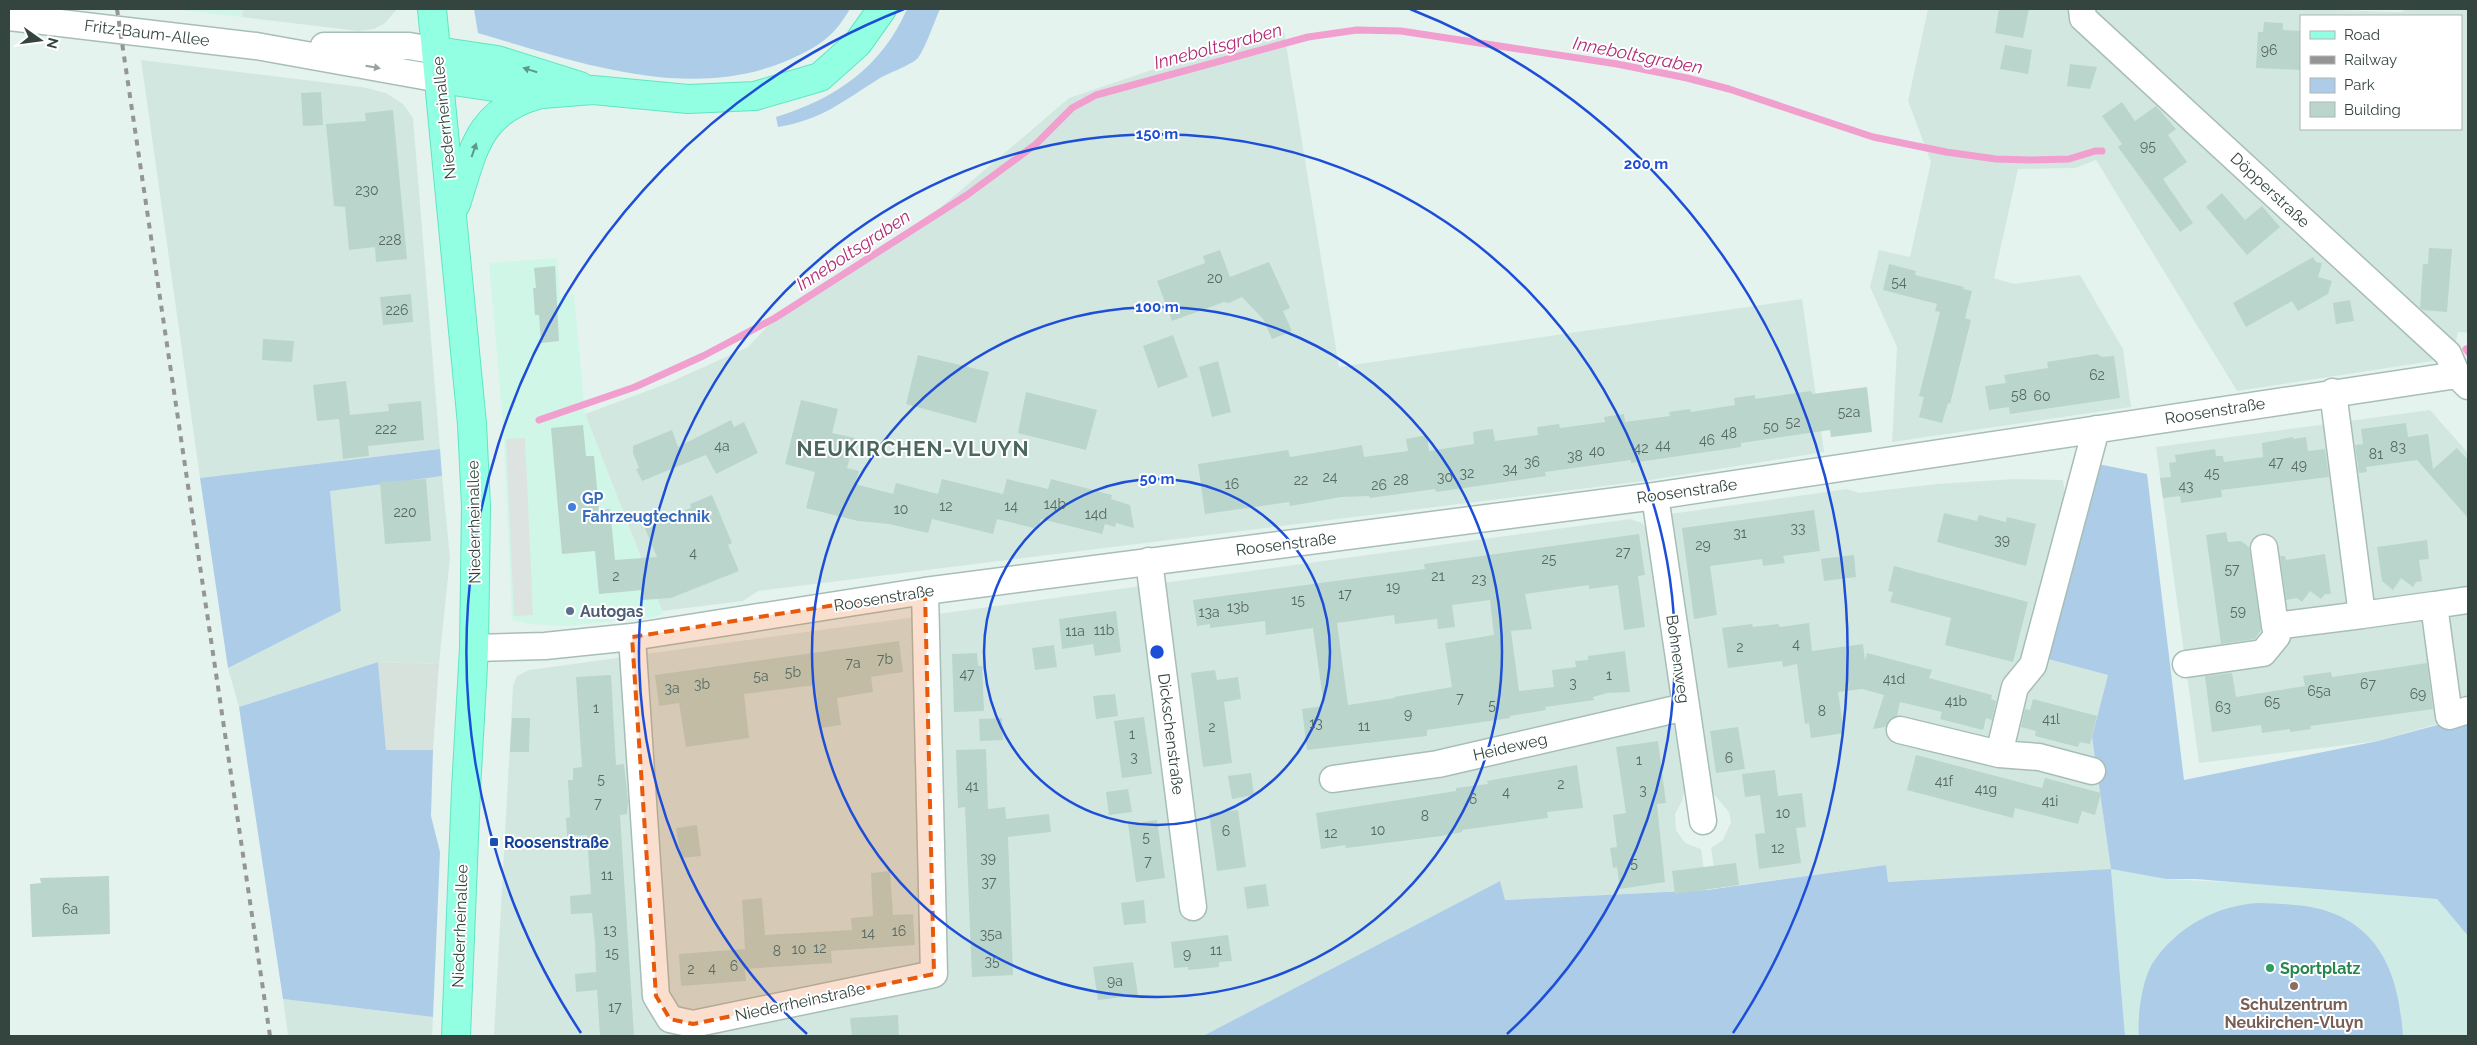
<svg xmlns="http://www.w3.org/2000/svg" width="2477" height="1045" viewBox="0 0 2477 1045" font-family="Raleway,sans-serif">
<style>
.residential{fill:#d3e7e1;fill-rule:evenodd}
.commercial{fill:#cff6e6}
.industrial{fill:#d7e2dd}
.education{fill:#ceece5}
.green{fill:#accce8}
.parking{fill:#dde3e1}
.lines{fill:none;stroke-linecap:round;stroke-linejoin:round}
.stream{stroke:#f19fce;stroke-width:7}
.building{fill:#bad5cb;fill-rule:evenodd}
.minor-casing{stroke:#a7beb7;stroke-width:29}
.major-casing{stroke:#60e6c1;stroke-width:30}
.minor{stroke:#fff;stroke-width:26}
.major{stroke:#92ffe3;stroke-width:28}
.rail{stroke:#959595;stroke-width:4;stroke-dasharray:6 6;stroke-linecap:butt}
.oneway{fill:#9aa29f}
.oneway2{fill:#5e9989}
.marked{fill:#e8590c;fill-opacity:0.2;stroke:#e8590c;stroke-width:4;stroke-dasharray:10 6;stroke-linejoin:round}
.ring{fill:none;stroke:#1d4ed8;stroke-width:2.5}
.shop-dot{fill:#3f7fe0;stroke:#fff;stroke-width:2}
.service-dot{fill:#5c6f8a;stroke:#fff;stroke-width:2}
.transit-dot{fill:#1a4fb4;stroke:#fff;stroke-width:2}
.leisure-dot{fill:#2e9e5b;stroke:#fff;stroke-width:2}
.education-dot{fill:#8d6e63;stroke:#fff;stroke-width:2}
.labels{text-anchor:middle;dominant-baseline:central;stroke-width:4;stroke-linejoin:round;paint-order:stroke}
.number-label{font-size:14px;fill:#566962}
.street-label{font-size:16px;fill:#34453f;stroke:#fff}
.shop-label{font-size:16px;font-weight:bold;fill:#366cbe;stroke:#fff;text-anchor:start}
.service-label{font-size:16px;font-weight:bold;fill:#4e5e75;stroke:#fff;text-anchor:start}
.transit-label{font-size:16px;font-weight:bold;fill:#164399;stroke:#fff;text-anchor:start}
.leisure-label{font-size:16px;font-weight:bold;fill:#27864d;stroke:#fff;text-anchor:start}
.education-label{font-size:16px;font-weight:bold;fill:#785e54;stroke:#fff}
.water-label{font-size:18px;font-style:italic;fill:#b32c76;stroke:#fff}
.district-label{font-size:21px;font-weight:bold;letter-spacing:1px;fill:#4b685d;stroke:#fff}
.centre{fill:#1d4ed8;stroke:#fff;stroke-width:2.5}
.ring-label{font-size:15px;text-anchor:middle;font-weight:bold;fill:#1d4ed8;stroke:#fff;stroke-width:4;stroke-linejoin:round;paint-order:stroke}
</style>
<rect width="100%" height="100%" fill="#e5f3ef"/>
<path class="residential" d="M243,9H397L385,23L374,29L358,31L242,17Z
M1928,9H2068L2074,24L2434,355L2433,361L2237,391L2096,160L2075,168L2018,169L1994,278L2014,284L2080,275L2123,349L2131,407L1892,442L1897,347L1870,287L1879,250L1910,257L1931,162L1908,101Z
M2092,9H2302L2400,12L2407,9H2468V333L2458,332L2455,345ZM2301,16H2461V129H2301Z
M1284,32L1339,367L1802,299L1824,452L1644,481L758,591L743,601L662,611L585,414L666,384L748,347L775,318L920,225L1069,98L1178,61Z
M141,60L362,87L386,93L403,104L413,118L440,449L200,478Z
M2430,410L2468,453V715L2378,741L2199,763L2156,447Z
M442,476L450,558L439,664L378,662L239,707L228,668L341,611L329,490Z
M2014,479L2063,480L2066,500L2048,659L2108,675L2092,737L2111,869L1888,882L1885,865L1717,888L1711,848L1723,840L1731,822L1729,812L1710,790L1670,514L1847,489L1859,493L1936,484Z
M1630,519L1642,523L1650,533L1685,788L1682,801L1675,814L1676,830L1685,843L1701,849L1707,890L1504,900L1500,881L1203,1036H494L513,686L517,676L529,670Z
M283,999L433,1017L432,1036H288Z"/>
<path class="commercial" d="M172,9H242V17Z
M557,258L560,296L574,294L585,414L663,614L654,617L566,626L529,624L512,620L503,422L489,263Z"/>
<path class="industrial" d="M378,662L439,664L433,750L386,751Z"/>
<path class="education" d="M2111,869L2166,879L2245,883L2437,899L2468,936V1036H2125Z"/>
<path class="green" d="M474,9H850C834,36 820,46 791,59C691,104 577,62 478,33Z
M907,9H940C935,20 925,49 918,58C910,66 887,73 877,80C840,103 823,119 778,127L776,117C835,99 882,67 907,9Z
M440,449L442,476L330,491L341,611L228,668L200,478Z
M2098,464L2147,474L2184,780L2378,741L2463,718L2468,719V936L2437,899L2196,879H2166L2111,869L2125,1036H1203L1500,881L1505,900L1707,890L1886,865L1888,882L2111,869L2092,737L2108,675L2048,659Z
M378,662L386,750H433L431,816L440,852L433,1017L283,999L239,707Z
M2259,903C2279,904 2301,904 2320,909C2383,926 2399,979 2403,1036H2139C2137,1017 2142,981 2152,964C2176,927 2217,905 2259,903Z"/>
<path class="parking" d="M525,438L533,615L514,616L506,439Z"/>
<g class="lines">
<path class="stream" d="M2466,349L2468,352
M539,420L635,387L703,356L775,318L967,195L1036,144L1072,108L1096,95L1308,37L1357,30L1401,31L1617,64L1687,78L1729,89L1873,137L1946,152L1996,159L2030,160L2069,159L2095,151H2102"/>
</g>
<path class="building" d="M1999,9H2029L2023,38L1995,33Z
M2264,22L2283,23V30L2301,31V70L2256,68L2258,32H2263Z
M2005,45L2032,50L2028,74L2000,69Z
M2070,64L2097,67L2090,89L2067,86Z
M321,92L323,125L303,126L301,93Z
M2122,102L2135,121L2156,106L2176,129L2168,135L2187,162L2163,179L2193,223L2180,232L2118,147L2122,144L2102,116Z
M393,110L407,259L376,262L375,247L349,250L345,207L334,206L326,124L366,121L365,113Z
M2222,193L2245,220L2262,206L2280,227L2247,255L2206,207Z
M2429,248L2452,249L2447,312L2423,310L2420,308L2423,264H2428Z
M1220,250L1230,277L1269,262L1290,308L1283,311L1292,331L1272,339L1263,319L1242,297L1229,303L1224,302L1172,321L1157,281L1205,263L1203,256Z
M2313,257L2316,262L2322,263L2318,277L2332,281L2328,294L2298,311L2292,301L2246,327L2233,303Z
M1889,264L1916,271L1915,275L1964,287L1963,289L1972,291L1965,318L1971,320L1950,404L1948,403L1942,423L1919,417L1924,397L1919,396L1940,312L1935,311L1937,304L1883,290Z
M555,266L559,341L541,343L539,315H535L533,288H536L534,268Z
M411,294L413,322L383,325L380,297Z
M2350,300L2354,321L2336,324L2333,303Z
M1173,335L1188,377L1158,388L1143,346Z
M263,339L294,341L292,362L262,360Z
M2097,354L2102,357L2114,356L2120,398L2010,414L2009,407L1989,410L1985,386L2006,383L2004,375L2048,368L2047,362Z
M918,355L989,372L976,423L906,404Z
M1218,361L1231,412L1212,417L1199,367Z
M346,381L350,415L389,411L388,404L421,401L424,440L368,446L369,456L343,459L339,419L317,421L313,385Z
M1867,387L1872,432L1831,437L1830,430L1741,443V447L1631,463V460L1545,472L1546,476L1436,492L1435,489L1370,498L1369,496L1341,497L1290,506L1289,502L1205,514L1198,464L1288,450L1290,457L1362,445L1364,457L1408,451L1406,439L1427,435L1429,451L1474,444L1473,432L1483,430L1493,429L1495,441L1538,435L1537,427L1559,424L1560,428L1605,422L1604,417L1624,414L1625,422L1670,416L1669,412L1690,409L1691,412L1735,405L1734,398L1755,395V399L1811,391L1812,394Z
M1026,392L1097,410L1086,450L1018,433Z
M801,400L838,409L832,433L855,438L847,468L859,471L855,484L893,494L896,483L938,494L942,479L1003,494L1007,479L1048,489L1051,479L1112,495L1111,499L1130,505L1134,528L1116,523L1115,527L1105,524L1102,534L1041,519L1038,529L997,519L993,534L932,519L928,533L889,524L858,521L806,508L815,472L785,464Z
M731,420L734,427L744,422L758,453L716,474L706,455L642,481L636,469L639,468L633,453V446L672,430L678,447Z
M2406,423L2408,437L2428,434L2433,469L2457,448L2468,460V518L2417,460L2366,467L2367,472L2359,473L2355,445L2363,444L2361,429Z
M583,425L586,456H594L599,510L610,509L615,560L657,557L644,526L691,508L690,504L712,495L732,543L728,545L739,571L671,598L642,600V590L599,594L595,551L562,554L551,428Z
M2293,437L2294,439L2306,437L2308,451L2325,449L2329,477L2221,490L2222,497L2181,503L2180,496L2163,498L2160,478L2171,477L2169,463L2176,462L2175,455L2215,449L2216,456H2223L2224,462L2263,457L2262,443Z
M426,479L431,541L385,544L380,482Z
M1814,510L1820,551L1783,556L1785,563L1763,566L1762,559L1710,566L1717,615L1694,619L1682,528Z
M1944,513L1977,521L1979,515L2006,522L2007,517L2036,524L2026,566L1937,542Z
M2226,532L2228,542L2241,541L2249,547L2261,630L2255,639L2221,644L2206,535Z
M1639,534L1645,575L1638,576L1645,627L1624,630L1618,585L1589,589V585L1525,594L1532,629L1511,631L1519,691L1554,687L1552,670L1576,667L1575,661L1588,660V656L1625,651L1630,692L1607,693L1593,697L1594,700L1545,707L1546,710L1510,716V718L1427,730V736L1307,750L1302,709L1324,706L1313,628L1266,635L1265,621L1210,628V624L1197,626L1193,600L1425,569L1424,564ZM1490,600L1494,635L1445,643L1452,687L1394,697L1395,698L1348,705L1337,623L1394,615L1395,624L1437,619L1438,629L1455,627L1452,605Z
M2427,540L2429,559L2419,560L2422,581L2416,582L2413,587L2401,578L2393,590L2382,581L2377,547Z
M2325,554L2331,594H2325L2321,599L2310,591L2302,602L2297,598L2286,600L2280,556H2285L2286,560Z
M1854,555L1856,577L1824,581L1821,559Z
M1894,566L2028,602L2013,662L1945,645L1951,618L1890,602L1893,592L1888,591Z
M1116,611L1121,652L1095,656L1093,644L1062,649L1059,619Z
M1809,623L1812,651L1863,644L1865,661L1867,653L1932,670L1929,678L1992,695L1991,699L1996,701L1992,720L1986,718L1983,730L1940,719L1942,712L1900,702L1897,716L1890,719L1885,727L1873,729L1884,695L1862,689L1838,692L1844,733L1811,738L1809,723L1805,724L1797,664L1783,667L1782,661L1728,668L1722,628L1752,624L1753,627L1778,624L1780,627Z
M899,641L903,672L871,677L873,692L837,698L841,725L821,728L815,685L744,694L749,738L686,747L679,703L659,706L655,675Z
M1054,645L1057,667L1035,670L1032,648Z
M977,653L978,666H982L984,711L954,712L952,654Z
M2427,663L2433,709L2310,726L2311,729L2290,732V729L2262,733L2261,725L2212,732L2205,676L2232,673L2236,697L2305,686L2303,676L2331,672L2332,677Z
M1215,670L1217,680L1238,677L1241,699L1224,702L1232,763L1203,767L1191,673Z
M611,675L616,765L624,764L628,802L627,814L620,815L634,1036H600L597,990L576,992L575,974L596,972L595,942L592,913L571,914L570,896L591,894L587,835L567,836L566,818L570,817L568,780H573V768L582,767L576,677Z
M1115,694L1118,716L1096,719L1093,696Z
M2033,699L2097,716L2090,744L2080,742L2078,747L2035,736L2036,731L2021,727L2025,709L2030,710Z
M1144,717L1152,774L1122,778L1114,721Z
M512,718H530L529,752H510Z
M1002,718L1003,740L980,741L979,719Z
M1738,727L1745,769L1716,773L1710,731Z
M1658,741L1666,803L1657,804L1665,882L1620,889L1617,867L1613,868L1610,848L1617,847L1613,815L1626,813L1616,747Z
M986,749L988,809L1005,807L1006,819L1049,814L1051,832L1008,837L1013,975L972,977L965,807L958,808L956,750Z
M1916,755L2042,788L2045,778L2101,793L2095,815L2082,811L2078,824L2015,808L2013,818L1907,790Z
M1577,765L1583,808L1547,812L1548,818L1462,830V832L1441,836L1346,848L1345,845L1321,849L1316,813L1456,791V788L1488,784L1487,781Z
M1775,770L1778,796L1802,793L1806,827L1796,828L1801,863L1759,869L1755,834L1765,833L1760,795L1745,797L1742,774Z
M1251,773L1254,795L1232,799L1228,776Z
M1128,789L1132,812L1109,815L1106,792Z
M1238,810L1246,867L1217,871L1209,813Z
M1157,820L1165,878L1136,882L1128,824Z
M697,825L701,856L681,858L676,828Z
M1736,863L1739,885L1675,894L1672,871Z
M890,871L893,915L913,914L915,945L831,951L832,963L745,969L746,981L681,986L679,954L745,949L742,900L762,898L765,935L852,930L851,918L873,916L871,873Z
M109,876L110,934L32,937L30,884L41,883L40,878Z
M1266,884L1269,906L1247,909L1244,887Z
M1144,900L1146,923L1124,925L1121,903Z
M1228,935L1232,961L1219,962V967L1188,970V967L1174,968L1171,942Z
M1133,962L1138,995L1098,1000L1093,967Z
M898,1015L899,1036H852L850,1018Z"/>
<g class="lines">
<defs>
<path id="minor" d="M2082,9L2083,18L2448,354L2457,375L2468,386
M9,17L256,46L440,79
M324,46H409L437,51
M2333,392L2362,615L2434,605L2449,716L2468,710
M1655,496L1703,821
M2264,548L2275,626L2362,615
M1149,561L1193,907
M2434,605L2468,600
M632,637L656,996L670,1019L693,1024L934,974L925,591
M474,648L545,646L632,637L925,591L1655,496L2457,375
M2186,664L2263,653L2277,636L2275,626
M1900,730L1999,754L2039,757L2092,771
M1999,754L2015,687L2033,665L2096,429
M1333,779L1438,764L1685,707"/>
<path id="major" d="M432,9L472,424L476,506L474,648L466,789L456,1036
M437,51L497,60L580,86
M440,79L542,94L593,90L688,99L755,96L820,77L858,43L882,9
M456,204C473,152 477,112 537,95"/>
</defs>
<use href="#minor" class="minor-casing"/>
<use href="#major" class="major-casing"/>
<use href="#minor" class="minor"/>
<use href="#major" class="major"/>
<path class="rail" d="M117,9L270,1036"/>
</g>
<defs><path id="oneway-solid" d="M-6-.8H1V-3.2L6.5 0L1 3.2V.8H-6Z" transform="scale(1.25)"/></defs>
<use class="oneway" href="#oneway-solid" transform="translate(373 67) rotate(10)"/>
<g class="oneway2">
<use href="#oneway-solid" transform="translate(530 70) rotate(-163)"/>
<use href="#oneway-solid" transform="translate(474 150) rotate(-71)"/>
</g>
<path class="marked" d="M925,591L934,974L693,1024L670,1019L656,996L632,637Z"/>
<g class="ring">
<circle cx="1157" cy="652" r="173"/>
<circle cx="1157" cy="652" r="345"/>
<path d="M807 1034A518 518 0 1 1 1507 1034"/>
<path d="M581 1033A691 691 0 0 1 904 9M1410 9A691 691 0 0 1 1733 1033"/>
</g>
<circle class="shop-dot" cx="572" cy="507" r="5"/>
<circle class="service-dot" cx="570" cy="611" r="5"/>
<rect class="transit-dot" x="489" y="837" width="10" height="10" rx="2.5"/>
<circle class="leisure-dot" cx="2270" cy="968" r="5"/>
<circle class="education-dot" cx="2294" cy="986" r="5"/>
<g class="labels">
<g class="number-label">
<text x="2269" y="50">96</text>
<text x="2148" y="146">95</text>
<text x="367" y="190">230</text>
<text x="390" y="240">228</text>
<text x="1215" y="278">20</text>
<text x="1899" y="282">54</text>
<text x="397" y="310">226</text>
<text x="2097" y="375">62</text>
<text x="2019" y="395">58</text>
<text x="2042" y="396">60</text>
<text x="1849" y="412">52a</text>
<text x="1793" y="422">52</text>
<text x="1771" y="427">50</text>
<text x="386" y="429">222</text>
<text x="1729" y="433">48</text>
<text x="1707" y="440">46</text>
<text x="1663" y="445">44</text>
<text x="722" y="446">4a</text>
<text x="2398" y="447">83</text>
<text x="1641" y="448">42</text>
<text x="1597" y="451">40</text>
<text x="2376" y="454">81</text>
<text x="1575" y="456">38</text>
<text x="1532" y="462">36</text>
<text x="2276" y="462">47</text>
<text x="2299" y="465">49</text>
<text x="1510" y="469">34</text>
<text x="1467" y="473">32</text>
<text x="2212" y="473">45</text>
<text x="1330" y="477">24</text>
<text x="1445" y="477">30</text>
<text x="1301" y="480">22</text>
<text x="1401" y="480">28</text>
<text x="1232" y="484">16</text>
<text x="1379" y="485">26</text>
<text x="2186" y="486">43</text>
<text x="1055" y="504">14b</text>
<text x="946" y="506">12</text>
<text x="1011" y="506">14</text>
<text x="901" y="509">10</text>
<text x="405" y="512">220</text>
<text x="1096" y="514">14d</text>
<text x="1798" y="528">33</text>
<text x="1740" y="533">31</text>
<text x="2002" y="540">39</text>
<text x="1703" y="545">29</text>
<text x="1623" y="552">27</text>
<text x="693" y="553">4</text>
<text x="1549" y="559">25</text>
<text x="2232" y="569">57</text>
<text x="616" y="576">2</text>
<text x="1438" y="576">21</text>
<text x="1479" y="579">23</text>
<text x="1393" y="587">19</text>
<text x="1345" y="594">17</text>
<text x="1298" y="600">15</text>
<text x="1238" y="607">13b</text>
<text x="2238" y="611">59</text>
<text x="1209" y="612">13a</text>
<text x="1104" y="630">11b</text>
<text x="1075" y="631">11a</text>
<text x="1796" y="644">4</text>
<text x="1740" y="647">2</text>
<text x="885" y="659">7b</text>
<text x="853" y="663">7a</text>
<text x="793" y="672">5b</text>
<text x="967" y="674">47</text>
<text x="1609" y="675">1</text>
<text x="761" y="676">5a</text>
<text x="1894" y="679">41d</text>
<text x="1573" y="683">3</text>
<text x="702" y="684">3b</text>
<text x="2368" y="684">67</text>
<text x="672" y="688">3a</text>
<text x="2319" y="691">65a</text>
<text x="2418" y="694">69</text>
<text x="1460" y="698">7</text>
<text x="1956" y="701">41b</text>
<text x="2272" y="702">65</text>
<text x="1492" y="705">5</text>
<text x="2223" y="707">63</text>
<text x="596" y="708">1</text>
<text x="1822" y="711">8</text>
<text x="1408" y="714">9</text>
<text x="2051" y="719">41l</text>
<text x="1316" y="723">13</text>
<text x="1364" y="726">11</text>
<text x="1212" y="727">2</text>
<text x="1132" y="734">1</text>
<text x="1134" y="757">3</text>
<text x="1729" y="758">6</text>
<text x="1639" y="760">1</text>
<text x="601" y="779">5</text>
<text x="1944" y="781">41f</text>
<text x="1561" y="784">2</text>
<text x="972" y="786">41</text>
<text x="1986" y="789">41g</text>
<text x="1643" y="790">3</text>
<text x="1506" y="792">4</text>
<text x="1473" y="799">6</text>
<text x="2050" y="801">41i</text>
<text x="598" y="803">7</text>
<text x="1783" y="813">10</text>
<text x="1425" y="816">8</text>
<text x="1378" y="830">10</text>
<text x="1226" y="831">6</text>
<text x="1331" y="833">12</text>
<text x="1146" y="837">5</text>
<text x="1778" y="848">12</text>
<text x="988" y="858">39</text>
<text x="1148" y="861">7</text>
<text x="1634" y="863">5</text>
<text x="607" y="875">11</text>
<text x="989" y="882">37</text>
<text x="70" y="909">6a</text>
<text x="610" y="930">13</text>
<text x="899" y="931">16</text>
<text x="868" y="933">14</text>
<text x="991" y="934">35a</text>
<text x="820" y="948">12</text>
<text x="799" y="949">10</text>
<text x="1216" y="950">11</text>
<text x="777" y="951">8</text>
<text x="612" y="953">15</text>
<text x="1187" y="954">9</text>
<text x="992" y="961">35</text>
<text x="734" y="966">6</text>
<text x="712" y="968">4</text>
<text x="691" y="969">2</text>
<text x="1115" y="981">9a</text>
<text x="615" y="1007">17</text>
</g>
<g class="street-label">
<text transform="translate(147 33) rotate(7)">Fritz-Baum-Allee</text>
<text transform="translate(444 118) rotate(-96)">Niederrheinallee</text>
<text transform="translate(2270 190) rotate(43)">Döpperstraße</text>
<text transform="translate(2215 411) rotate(-9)">Roosenstraße</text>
<text transform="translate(1687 491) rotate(-8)">Roosenstraße</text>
<text transform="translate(474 522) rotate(-91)">Niederrheinallee</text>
<text transform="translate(1286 544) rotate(-7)">Roosenstraße</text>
<text transform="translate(884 598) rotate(-9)">Roosenstraße</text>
<text transform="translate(1678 659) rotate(82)">Bohnenweg</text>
<text transform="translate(1171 734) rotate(83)">Dickschenstraße</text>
<text transform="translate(1510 747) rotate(-13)">Heideweg</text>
<text transform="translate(460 926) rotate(-88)">Niederrheinallee</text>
<text transform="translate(800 1002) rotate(-12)">Niederrheinstraße</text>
</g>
<g class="shop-label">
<text x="582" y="498">GP<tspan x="582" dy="18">Fahrzeugtechnik</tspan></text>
</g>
<g class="service-label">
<text x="580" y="611">Autogas</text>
</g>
<g class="transit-label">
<text x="504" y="842">Roosenstraße</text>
</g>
<g class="leisure-label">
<text x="2280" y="968">Sportplatz</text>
</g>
<g class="education-label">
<text x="2294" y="1004">Schulzentrum<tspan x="2294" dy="18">Neukirchen-Vluyn</tspan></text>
</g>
<g class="water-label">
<text transform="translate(1218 46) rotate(-15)">Inneboltsgraben</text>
<text transform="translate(1638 55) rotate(11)">Inneboltsgraben</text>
<text transform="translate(853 250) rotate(-33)">Inneboltsgraben</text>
</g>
<g class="district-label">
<text x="913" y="448">NEUKIRCHEN-VLUYN</text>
</g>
</g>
<circle cx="1157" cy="652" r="8" class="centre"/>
<g class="ring-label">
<text x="1157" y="139">150 m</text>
<text x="1646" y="169">200 m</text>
<text x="1157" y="312">100 m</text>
<text x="1157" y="484">50 m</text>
</g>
<rect width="2477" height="1045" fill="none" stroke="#34453f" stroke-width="20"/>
<rect x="2300" y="15" width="162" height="115" fill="#ffffff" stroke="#aeb5b2"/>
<rect x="2310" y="31" width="25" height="8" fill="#92ffe3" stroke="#aeb5b2"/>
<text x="2344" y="40" font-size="15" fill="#34453f">Road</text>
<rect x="2310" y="56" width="25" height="8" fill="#959595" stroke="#aeb5b2"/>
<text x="2344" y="65" font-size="15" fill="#34453f">Railway</text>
<rect x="2310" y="78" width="25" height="15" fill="#accce8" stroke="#aeb5b2"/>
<text x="2344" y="90" font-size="15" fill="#34453f">Park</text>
<rect x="2310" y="102" width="25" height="15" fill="#bad5cb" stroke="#aeb5b2"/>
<text x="2344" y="115" font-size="15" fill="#34453f">Building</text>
<g transform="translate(40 40) rotate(104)" stroke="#ffffff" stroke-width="4" paint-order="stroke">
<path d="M0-4L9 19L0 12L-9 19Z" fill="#34453f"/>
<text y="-8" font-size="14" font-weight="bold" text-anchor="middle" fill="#34453f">N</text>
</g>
</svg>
